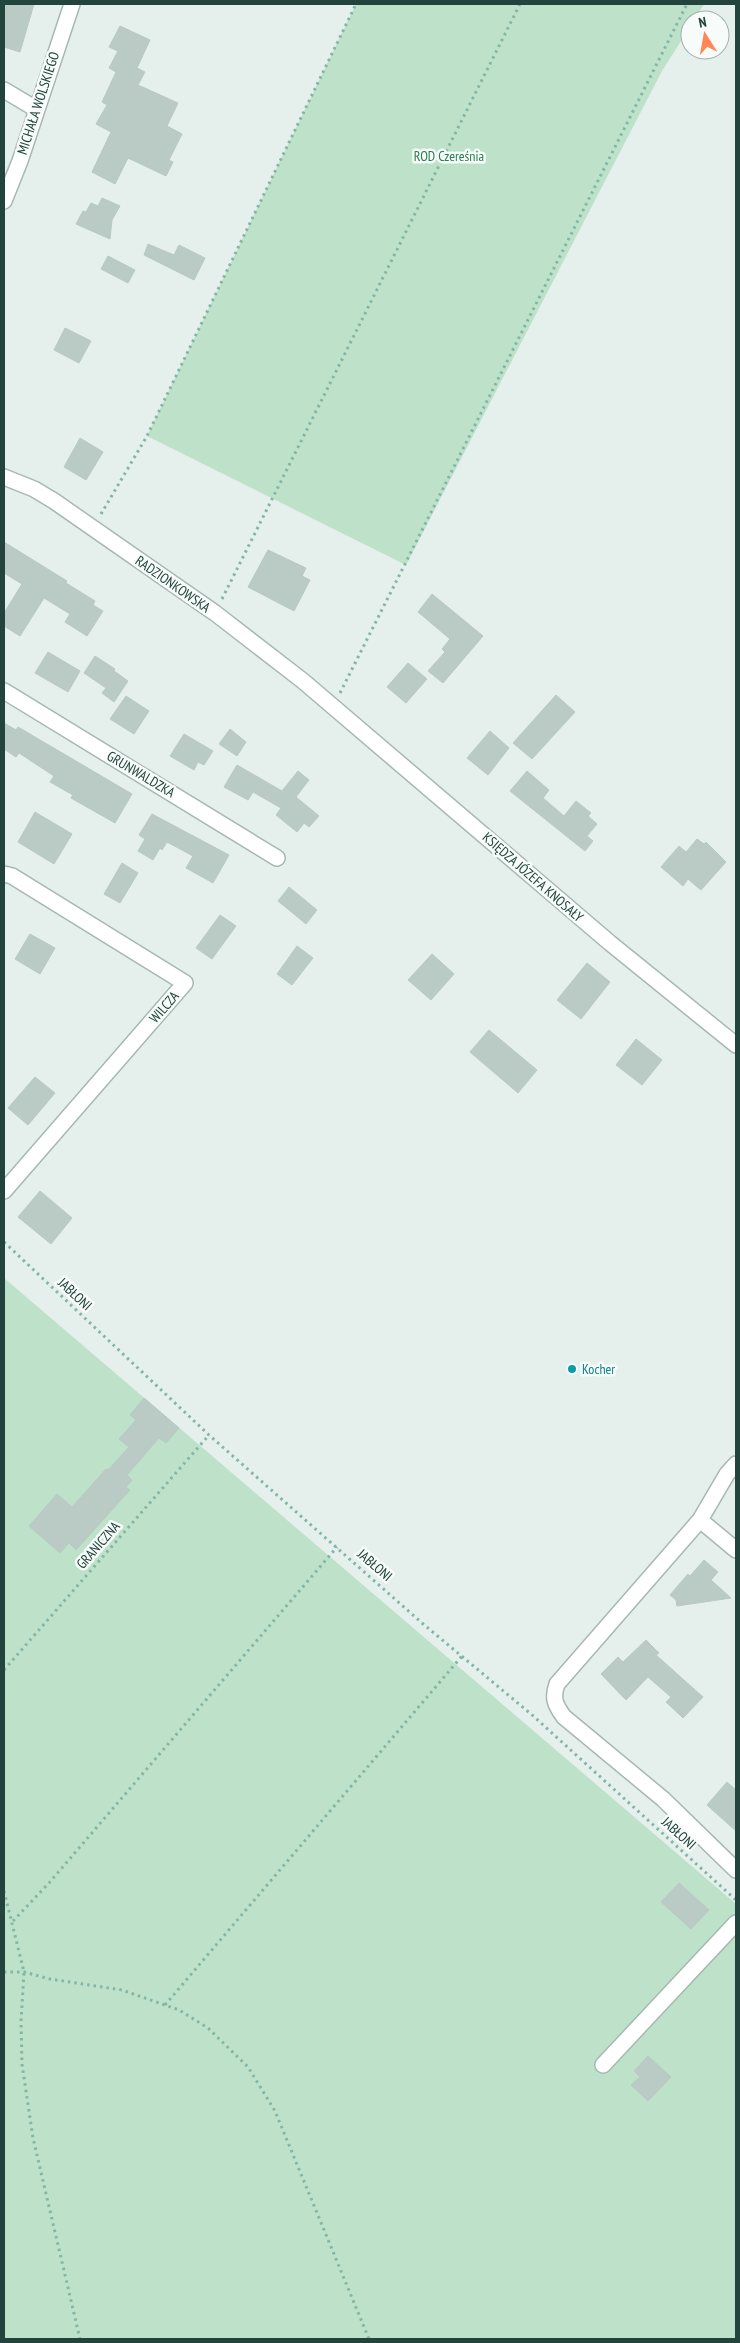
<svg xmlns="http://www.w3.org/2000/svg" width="740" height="2343" viewBox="0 0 740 2343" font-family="'PT Sans Narrow',sans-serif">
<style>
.green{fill:#bde2c9}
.building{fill:#bacbc5;stroke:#b7cac3}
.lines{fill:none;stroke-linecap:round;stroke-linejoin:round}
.minor-casing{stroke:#a7b8b3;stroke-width:18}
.path{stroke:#83b6a8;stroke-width:3;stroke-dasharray:2.5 4;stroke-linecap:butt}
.minor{stroke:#fff;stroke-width:15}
.culture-dot{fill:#0f9aa8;stroke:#f7fbf9;stroke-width:2}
.labels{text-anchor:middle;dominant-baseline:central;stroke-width:5;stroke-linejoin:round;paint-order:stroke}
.street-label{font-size:14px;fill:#22443c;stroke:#f7fbf9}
.park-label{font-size:14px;fill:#287f4e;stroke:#f7fbf9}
.culture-label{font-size:14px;fill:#0d838f;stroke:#f7fbf9;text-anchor:start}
</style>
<rect width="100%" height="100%" fill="#e5efeb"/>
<path class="green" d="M356,4H704L694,20H690V27L662,71L406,565L147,436Z
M4,1278L736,1904V2339H4Z"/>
<path class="building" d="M4,4H34L20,52L4,47Z
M120,26L150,40L137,68L145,72L138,85L178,103L167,126L182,134L169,160L173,162L166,176L128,158L115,184L92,172L111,132L96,124L107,105L102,102L116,72L109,68L118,51L109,47Z
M102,198L120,206L112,220L110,239L76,224L83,211L86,212L91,203L98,206Z
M148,244L174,255L179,245L205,258L194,280L144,255Z
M108,256L135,270L128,283L101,269Z
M65,328L91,341L79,363L54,350Z
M80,438L103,452L86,480L64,467Z
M4,542L67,581L66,583L95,601L93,605L103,611L87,636L65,622L70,614L44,598L20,636L4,626V613L22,584L4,573Z
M268,550L306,568L302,576L310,580L294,611L248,587Z
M432,594L483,636L443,683L428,671L445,652L442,649L450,639L418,612Z
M48,652L80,671L68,692L35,673Z
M95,656L115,669L114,671L128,681L114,702L102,693L106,688L84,673Z
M408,663L427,679L406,703L387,687Z
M556,695L575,712L532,759L513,743Z
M126,696L149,711L134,734L110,719Z
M4,723L16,730L18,727L132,794L115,823L71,798L73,795L50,782L54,776L19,753L16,757L4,749Z
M230,729L246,742L237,756L219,744Z
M490,731L509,748L488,775L467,758Z
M184,734L213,751L204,765L198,762L194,770L170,756Z
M237,765L282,791L298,771L309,780L296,797L319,816L309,827L304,823L297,832L276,815L281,808L253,792L248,800L224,787Z
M527,771L549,790L543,798L564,816L576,801L591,813L588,816L597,824L587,836L593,841L585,851L510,791Z
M35,812L72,834L54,864L18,842Z
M152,814L229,855L213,883L186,868L193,856L167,842L162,850L160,848L153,860L138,851L145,839L139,835Z
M697,839L704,844L706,842L726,862L701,890L688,879L683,886L661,867L679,846L686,852Z
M122,863L138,873L120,903L104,894Z
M289,887L317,910L306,924L278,901Z
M220,915L236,926L212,959L196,948Z
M30,934L55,948L40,974L15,959Z
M297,946L313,958L292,985L277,974Z
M432,954L454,974L431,1000L408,980Z
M587,963L610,982L581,1019L557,1000Z
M489,1030L537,1070L518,1093L470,1052Z
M636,1039L662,1060L642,1085L616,1065Z
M35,1077L55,1093L28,1125L8,1108Z
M40,1191L72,1218L51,1244L18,1217Z
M144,1398L179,1428L166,1443L159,1438L127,1475L132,1480L126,1487L130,1490L76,1550L69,1543L60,1553L29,1526L57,1494L72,1507L106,1469L108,1470L129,1447L119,1439L136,1420L130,1415Z
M704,1560L718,1572L711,1580L731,1598L677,1606L676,1600L670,1595L688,1574L690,1576Z
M646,1640L659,1653L656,1655L703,1697L683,1718L666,1702L671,1697L648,1677L626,1700L601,1674L618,1657L623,1662Z
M727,1782L736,1790V1831L707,1805Z
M679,1883L709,1910L691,1929L661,1902Z
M648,2056L671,2077L648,2101L631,2085L640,2077L634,2071Z"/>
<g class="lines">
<defs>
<path id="minor" d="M4,90L36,109
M4,201L20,161L72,4
M4,477L34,489L54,501L215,613L303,681L610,943L736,1045
M4,691L277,858
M4,874L12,876L185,983L4,1191
M700,1520L727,1474L736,1464
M736,1550L700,1520L557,1684C552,1698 555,1705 564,1717L663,1799L736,1870
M603,2065L736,1923"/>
</defs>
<use href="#minor" class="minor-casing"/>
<path class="path" d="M101,514L147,436L356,4
M222,599L520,4
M340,693L687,4
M4,1242L209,1435L422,1623L531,1714L736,1900
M4,1670L209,1435
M4,1891L24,1972L21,2022L22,2064L33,2138L80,2339
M13,1921L49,1883L337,1547
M4,1972H24L50,1979L122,1990L179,2010L208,2028L248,2067L275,2111L369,2339
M165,2005L462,1656"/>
<use href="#minor" class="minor"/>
</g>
<circle class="culture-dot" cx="572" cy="1369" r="5"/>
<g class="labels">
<g class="street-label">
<text transform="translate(38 103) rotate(-72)">MICHAŁA WOLSKIEGO</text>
<text transform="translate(173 584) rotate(35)">RADZIONKOWSKA</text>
<text transform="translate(141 774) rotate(31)">GRUNWALDZKA</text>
<text transform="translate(533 877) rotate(41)">KSIĘDZA JÓZEFA KNOSAŁY</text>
<text transform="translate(164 1007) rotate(-49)">WILCZA</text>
<text transform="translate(75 1294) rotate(43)">JABŁONI</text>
<text transform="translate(98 1545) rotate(-49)">GRANICZNA</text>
<text transform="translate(375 1565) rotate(41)">JABŁONI</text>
<text transform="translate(679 1833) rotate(42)">JABŁONI</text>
</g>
<g class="park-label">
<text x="449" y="156">ROD Czereśnia</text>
</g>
<g class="culture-label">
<text x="582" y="1369">Kocher</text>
</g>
</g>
<rect width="740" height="2343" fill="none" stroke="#22443c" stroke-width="10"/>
<g transform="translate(705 35) rotate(349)"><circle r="24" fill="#f7fbf9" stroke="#a2b2ad"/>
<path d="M0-4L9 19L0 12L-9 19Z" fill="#fe8755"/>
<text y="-8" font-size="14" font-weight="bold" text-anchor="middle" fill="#22443c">N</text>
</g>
</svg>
